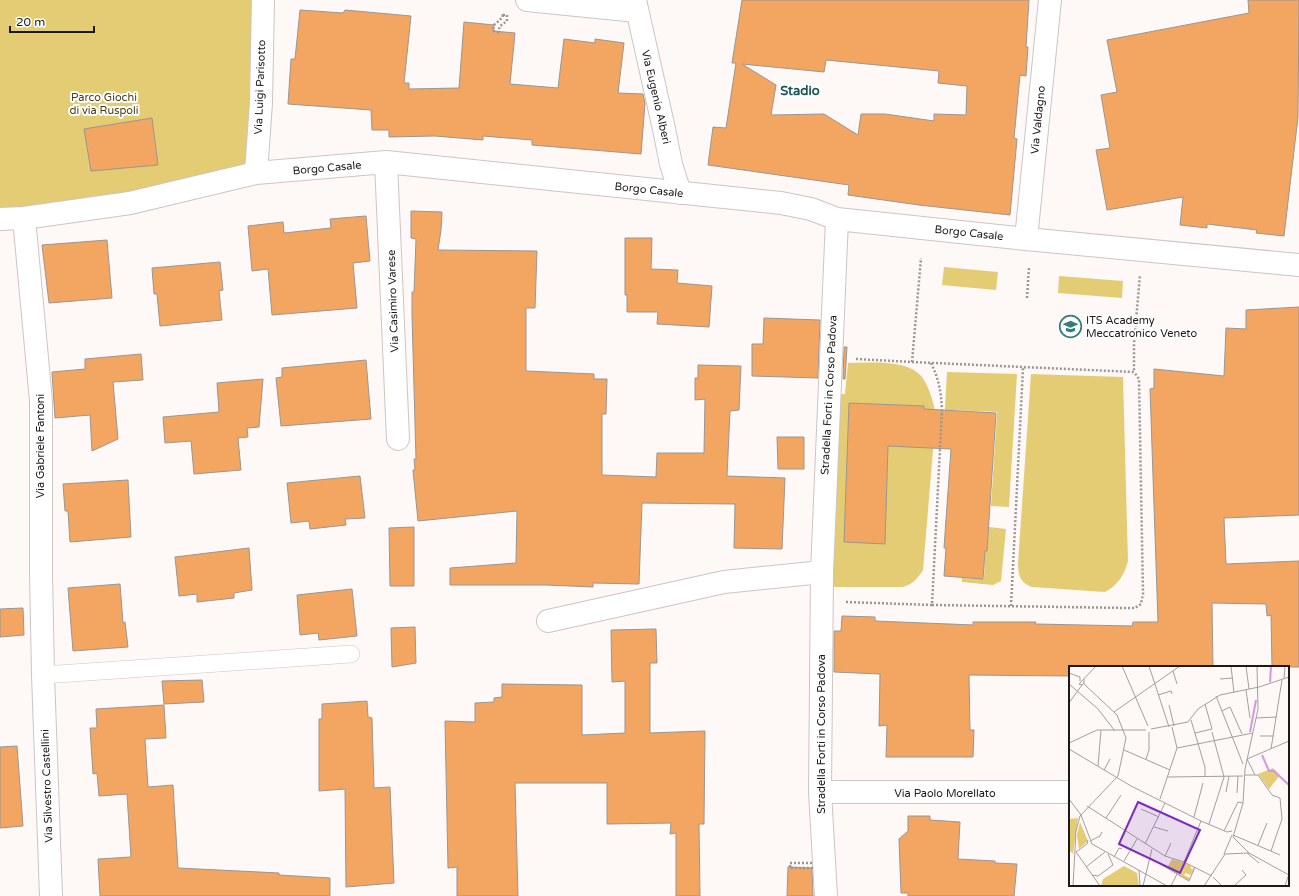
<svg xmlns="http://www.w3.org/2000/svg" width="1299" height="896" viewBox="0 0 1299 896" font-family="'Varela Round',sans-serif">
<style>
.green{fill:#e3cc74}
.building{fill:#f2a662;stroke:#9b9691;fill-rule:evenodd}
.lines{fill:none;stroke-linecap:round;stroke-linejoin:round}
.service-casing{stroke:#ccc5c3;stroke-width:18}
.minor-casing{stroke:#ccc5c3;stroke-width:24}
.path{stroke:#9a9695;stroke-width:2.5;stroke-dasharray:2 2;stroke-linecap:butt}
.service{stroke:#fff;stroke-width:17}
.minor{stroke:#fff;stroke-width:22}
.labels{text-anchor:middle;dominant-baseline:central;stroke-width:4;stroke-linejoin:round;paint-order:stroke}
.street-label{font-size:11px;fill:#1c1a19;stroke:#fff}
.park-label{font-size:11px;fill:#473c12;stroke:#fff}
.poi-label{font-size:11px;fill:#1c1a19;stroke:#fff;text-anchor:start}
.quarter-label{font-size:13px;font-weight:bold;fill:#185455;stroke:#fff}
.inset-river{fill:none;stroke:#d597e1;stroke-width:2}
.inset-road{fill:none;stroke:#a49f9e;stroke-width:1}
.view{fill:#7b2cbf;fill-opacity:0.15;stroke:#7b2cbf;stroke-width:2}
.inset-edge{fill:none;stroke:#1c1a19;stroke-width:2}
</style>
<rect width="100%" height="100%" fill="#fef8f7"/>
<path class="green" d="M0,0H262L256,173L0,217Z
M944,267L998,272L996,290L942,285Z
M1059,276L1123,281L1122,298L1058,293Z
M848,363C868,363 908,359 922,377C930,388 933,402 936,414L923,570C918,578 913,584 903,587H826L833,394H845Z
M947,372L1017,374L1009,507L991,506L997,412L953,410L952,415L946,412L945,409Z
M1031,374L1123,377L1128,561C1125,574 1117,586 1105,592L1032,587C1020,583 1018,575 1018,563Z
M989,527L1006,529L1001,581L993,585L962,582V578L984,579L985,551H987Z"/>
<path class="building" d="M742,0H1029L1026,47H1028L1026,76L1020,75L1014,138L1017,139L1010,215L919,205L848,195L849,185L708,165L713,127L726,128L736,63H732ZM826,60L939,71L938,83L967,86L966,115L934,114V121L885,114H861L858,135L824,114L771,115L776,85L742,64L824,72Z
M1248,0H1299L1298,117L1284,236L1256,233L1257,230L1207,224V228L1180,225L1183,197L1107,210L1096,150L1110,148L1101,95L1117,92L1107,40L1249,13Z
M300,10L343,13L345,10L411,16L404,83H409V89L459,88L464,22L494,25L493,31L515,33L510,84L558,88L564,39L595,43V39L624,43L618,93L643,94L645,103L641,154L532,145V140L483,136V140L435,136L389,137V130H372L371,110L288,104L291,59H295Z
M152,118L158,165L91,171L84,129Z
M411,211L442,212L441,230L438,250L537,251L535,308H526V371L594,374V379H607L606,414H602V475L656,477L657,453H704L705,399L695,400V378H698V365L741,366L739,410L730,411L727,476L785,478L782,549L734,548L735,504L642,503L639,584L593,583V587L546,585H450V568L516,563L517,511L418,521L413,470H415L414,459H416L412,315V292H414L416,239L411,238Z
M366,216L370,261L353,263L357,308L272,315L268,269L252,271L248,226L283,222L284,233L331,228L330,219Z
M625,238H652L651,269L678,270L677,283L712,286L709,327L657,324L658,312H627V295H625Z
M107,240L112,298L49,303L42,245Z
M220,262L223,290L219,291L222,320L160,326L157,294H154L152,268Z
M1299,307V515L1224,518L1226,564L1299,561V667H1272L1271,615L1267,616L1266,604L1212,603L1213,667H1070V676L969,675L970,730H974L973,757H886L887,725L879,726L880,674L834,672V631H841L842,616L875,617V621L973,625V622H1036L1035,624L1132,626L1133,622H1158L1150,389L1154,388V369L1224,376L1226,328L1246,329V310Z
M764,318L820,320L818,378L752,376V344H763Z
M844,347H847L845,379H843Z
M141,354L143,380L113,382L118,439L92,451L90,415L55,418L52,372L85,369V359Z
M366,360L371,419L281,426L276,378L282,377V368Z
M263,379L259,427L247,428L248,437L238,438L241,470L194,474L191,441L165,443L163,417L219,412L217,383Z
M849,403L924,406V409L996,413L987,551H985L983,579L944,576L946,548H944L951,449L888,446L885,544L844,542Z
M777,437H804V469H778Z
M360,476L365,518L345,519L346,525L310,529L309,521L291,523L287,483Z
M128,480L131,537L70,542L68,511H65L63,484Z
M414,527V586H390L389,528Z
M249,548L252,590L234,593V598L197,602V594L179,596L175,557Z
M120,584L123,623L125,622L128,647L73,651L68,588Z
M352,589L357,636L319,640L318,633L300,635L297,595Z
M23,608L24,635L0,637V609Z
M415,627L416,663L392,667L391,628Z
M656,629L657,663H650V733L705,731L704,824H699L700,896H676V833L670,834L671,823L607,824V783H515L518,896H457V867L448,868L445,721L475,722V703L494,702V698L502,697V684L582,685V735L625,733V681L612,682L611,630Z
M202,680L204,702L164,704L162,681Z
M367,701L368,717L372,718L374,788L390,787L394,883L346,887L345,789L319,791V719H322V704Z
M164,705L166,738L145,739L148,787L173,785L178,868L279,873V875L330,878V896H100L98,859L131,857L127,794L99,796L97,773L93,774L90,728H97L96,709Z
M17,746L23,826L0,828V747Z
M908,816H930V820L960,822L958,859L995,861V863L1017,864L1014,896H908V893H901L899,839L908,831Z
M788,867L812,868L813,896H787Z"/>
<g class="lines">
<defs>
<path id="service" d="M43,675L351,654"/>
<path id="minor" d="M527,0L637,11
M635,0L664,129L671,164L680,193
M386,162L398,439
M256,173L261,103L263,0
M24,218L41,401V573L43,675L51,896
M0,219L24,218L130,203L256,173L386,162L781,203L811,209L837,219L1026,239L1299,265
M1026,239L1050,0
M548,621L724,582L822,572
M820,792H1070
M826,896L820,792L822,572L837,219"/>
</defs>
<use href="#service" class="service-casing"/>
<use href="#minor" class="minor-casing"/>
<path class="path" d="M503,15H507V21L500,26L498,32L493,31L494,25L502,18Z
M1027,298L1029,267
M856,359L912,362L921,258
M912,362L1134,372V344L1140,275
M846,602L932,605L942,410C941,392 939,379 931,363
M932,605L1128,608H1135L1141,604L1143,594L1139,379L1134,372
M1011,606L1023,368
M790,863H817V868H790Z"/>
<use href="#service" class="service"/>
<use href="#minor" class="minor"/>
</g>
<defs>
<symbol id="university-ring" viewBox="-11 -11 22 22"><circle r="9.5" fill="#fff" stroke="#347d7d" stroke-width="1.5"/><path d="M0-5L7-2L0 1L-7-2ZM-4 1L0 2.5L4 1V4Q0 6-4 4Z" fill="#347d7d"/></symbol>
</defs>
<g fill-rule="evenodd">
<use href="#university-ring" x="1058" y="314" width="25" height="25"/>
</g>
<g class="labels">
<g class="street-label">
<text transform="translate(260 87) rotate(-88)">Via Luigi Parisotto</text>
<text transform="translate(656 97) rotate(77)">Via Eugenio Alberi</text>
<text transform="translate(1038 120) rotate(-84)">Via Valdagno</text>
<text transform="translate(327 168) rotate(-5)">Borgo Casale</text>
<text transform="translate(649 190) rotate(6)">Borgo Casale</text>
<text transform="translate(969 233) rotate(6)">Borgo Casale</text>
<text transform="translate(393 301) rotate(-92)">Via Casimiro Varese</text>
<text transform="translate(829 395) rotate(-87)">Stradella Forti in Corso Padova</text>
<text transform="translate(40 446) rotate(-90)">Via Gabriele Fantoni</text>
<text transform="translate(821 734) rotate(-90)">Stradella Forti in Corso Padova</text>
<text transform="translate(47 786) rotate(-92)">Via Silvestro Castellini</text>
<text x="945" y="793">Via Paolo Morellato</text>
</g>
<g class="park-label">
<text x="104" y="97">Parco Giochi<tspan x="104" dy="13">di via Ruspoli</tspan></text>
</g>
<g class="poi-label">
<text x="1086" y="320">ITS Academy<tspan x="1086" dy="13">Meccatronico Veneto</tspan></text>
</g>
<g class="quarter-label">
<text x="800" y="91">Stadio</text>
</g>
</g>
<g transform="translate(1069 666)">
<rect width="220" height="220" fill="#fef8f7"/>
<path d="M204,102L211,109L200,123L189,108ZM9,152L4,187V188L0,184V153ZM11,156L19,175L10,183L8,169ZM103,193L121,199L123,204L125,200L124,207L121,209L117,207L115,209L121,212L120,215L98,202ZM55,200L68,207L70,220H32L34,213Z" fill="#e3cc74"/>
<path class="inset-river" d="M201,16L202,0M181,66L187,34M193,89L200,105H205L220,119"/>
<path class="inset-road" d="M53,0L79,60M80,0L100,61M162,0L165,27M177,0L180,23M188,0L189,43L176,103L174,137L164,171L180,187L220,209M104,5L108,18M0,7L11,11V15M151,13L164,12M215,13L216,0M15,17L13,19L10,18L27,0M0,18L29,43L46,65M177,24L181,52M89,29L102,25L103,28M147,30L174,98M0,37L13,19M100,39L105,60M153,45L161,41L173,68M45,46L111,0M187,52L208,51M122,54L136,101V111M82,63L119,56L129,43L151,29L190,21L220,11M126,67L143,63L136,38M191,70H205M0,77L28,64H77M108,82L184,67M0,83L62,120L132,155L158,166L163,165M202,83L213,14M55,84L101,104M77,93L80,84V66M29,100L32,64M35,104L41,93M176,109H189L203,129L211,132L213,153L202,185M186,109L178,93L220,75M99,111L174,110M157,126L160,110M168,127L169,110M0,133L12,149L23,178L98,220M91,133L108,82L103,61M18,140L96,190L115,196L143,210M72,143L90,151M125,151L134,117M37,152L52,129M140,158L155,111L143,66M85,161L99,165M155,165L169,136L174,137M164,169L211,189M21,175L31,170L33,166M76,178L96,137M189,179L198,157M7,186L31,220M7,186L18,178L19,174M178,187L190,197M155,188L163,169M96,190L102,177M45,191L50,182L53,183M81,192L120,215L126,201M55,195L68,173M115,196L132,155M17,201L36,186M70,204L71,220M23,209L29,210L44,199L39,188M144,211L153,220M4,220L7,165L11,150L49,110L57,72L48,49L15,18V13M74,220L83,183M102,220L108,208M135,220L156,188L180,187M165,220L177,209L173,204M216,220L220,208"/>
<path class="view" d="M69,136L131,164L111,207L50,178Z"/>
<rect width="220" height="220" class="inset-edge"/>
</g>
<path d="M10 26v6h84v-6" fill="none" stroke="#1c1a19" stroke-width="2"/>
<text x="16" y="26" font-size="12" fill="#1c1a19" stroke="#ffffff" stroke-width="3" paint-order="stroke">20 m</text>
</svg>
